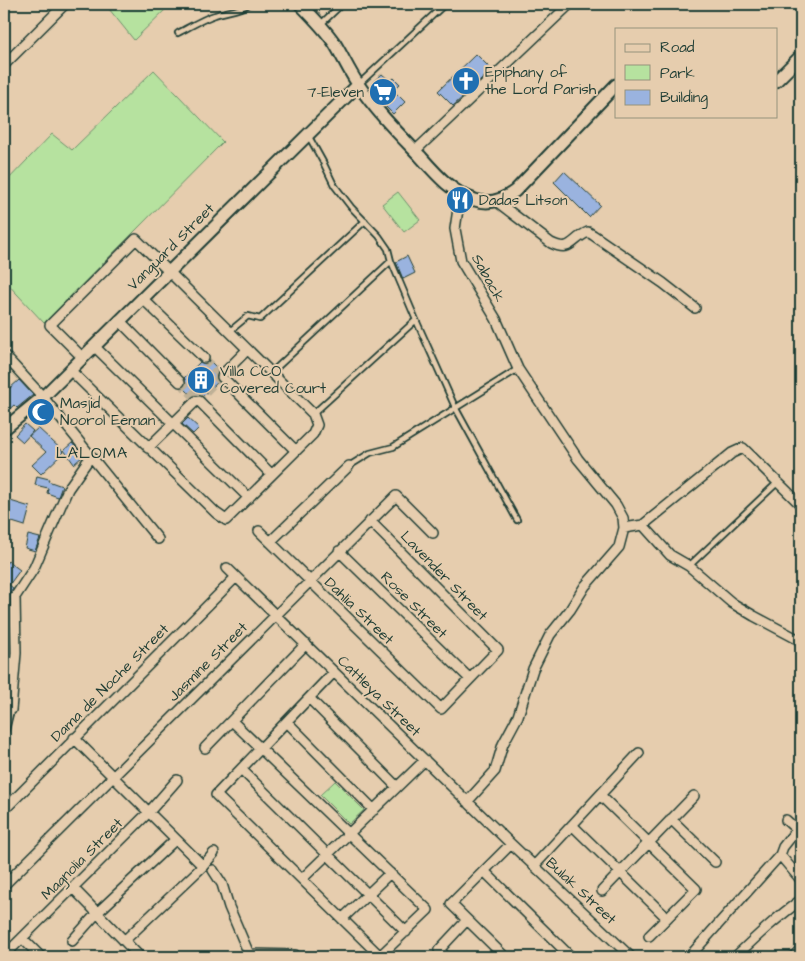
<svg xmlns="http://www.w3.org/2000/svg" width="805" height="961" viewBox="0 0 805 961" font-family="'Architects Daughter',sans-serif">
<style>
.green{fill:#b6e29f;stroke:#6a906a}
.building{fill:#9ab3df;stroke:#1f3d34}
.lines{fill:none;stroke-linecap:round;stroke-linejoin:round}
.street-tunnel{stroke:#beb096;stroke-width:9;stroke-dasharray:9 4.5;stroke-linecap:butt}
.lane-casing{stroke:#1f3d34;stroke-width:8}
.street-casing{stroke:#1f3d34;stroke-width:12}
.secondary-casing{stroke:#1f3d34;stroke-width:15}
.lane{stroke:#e6cdae;stroke-width:4.5}
.street{stroke:#e6cdae;stroke-width:9}
.secondary{stroke:#e6cdae;stroke-width:11}
.labels{text-anchor:middle;dominant-baseline:central;stroke-width:4;stroke-linejoin:round;paint-order:stroke}
.poi-label{font-size:15px;fill:#1f3d34;stroke:#e6cdae;text-anchor:start}
.street-label{font-size:15px;fill:#1f3d34;stroke:#e6cdae}
.neighbourhood-label{font-size:16px;letter-spacing:1px;fill:#1f3d34;stroke:#e6cdae}
</style>
<rect width="100%" height="100%" fill="#e6cdae"/>
<filter id="ink" filterUnits="userSpaceOnUse"><feTurbulence type="fractalNoise" baseFrequency=".02" numOctaves="2"/><feDisplacementMap in="SourceGraphic" scale="10" xChannelSelector="R" yChannelSelector="G"/><feConvolveMatrix kernelMatrix="1 2 1 2 8 2 1 2 1" color-interpolation-filters="sRGB"/></filter>
<g filter="url(#ink)">
<path class="green" d="M105,4H171L134,40Z
M154,70L223,142L44,323L4,280V184L52,134L72,150Z
M398,192L420,220L404,232L382,204Z
M335,781L364,810L349,824L320,795Z"/>
<path class="building" d="M476,54L492,70L453,106L438,91Z
M382,74L390,81L394,78L400,84L393,90L405,102L393,114L381,102L384,98L372,83Z
M564,171L600,205L589,217L554,182Z
M407,256L415,273L403,279L396,262Z
M210,361L219,370L216,376L218,382L203,396L195,395L192,396L183,387L186,383L184,378L200,362L205,364Z
M4,380L10,388L19,380L33,395L17,408L14,405L4,414Z
M188,418L199,428L193,434L182,424Z
M25,424L33,431L23,442L15,435Z
M38,428L64,452L41,474L32,465L46,452L29,436Z
M72,443L83,456L74,464L64,450Z
M37,476L49,479L48,481L62,486L58,497L47,493L48,488L35,485Z
M4,499L30,507L25,526L9,521V518L4,516Z
M28,535L40,538L35,551L25,548Z
M8,561L20,570L9,585L13,588L9,596L4,592V566Z
M4,620H9L10,653L7,686H4Z"/>
<g class="lines">
<path class="street-tunnel" d="M204,358L222,377
M180,382L199,401
M196,401L223,374"/>
<defs>
<path id="lane" d="M321,24L342,4
M178,33C190,27 202,19 215,15C226,11 239,11 249,4
M359,84L445,4
M308,135L323,162L334,185L351,207L379,236L388,249L391,261L416,320L455,407L517,520
M230,331L248,316L260,319L365,221
M272,372L391,261
M313,414L416,320
M349,466L370,453L393,447L518,369
M689,566L777,483
M4,738L11,710"/>
<path id="street" d="M4,65L65,4
M415,151L570,4
M464,196L458,209L455,229L461,261L496,319L518,369L578,459L616,505L623,518L624,528L619,547L585,586L570,610L550,635L533,669L518,716L503,744L495,771L467,802
M496,201L551,243C572,253 571,239 588,232L593,235L663,283L695,308
M142,298L204,358
M119,320L180,382
M94,346L249,498
M4,355L43,397L158,539
M70,370L216,513L226,520L313,434L317,425L313,414L136,239L50,325L82,357
M223,374L247,350
M222,377L295,450
M199,401L271,474
M148,448L196,401
M643,525L732,453L743,448L801,505
M624,528L643,525L670,555L689,566L732,603L754,616L801,641
M259,531L441,709L498,650L370,521
M270,542L349,466
M339,551L470,679
M227,568L511,844L631,957
M309,698L397,787
M4,706L11,710L16,653L15,597L34,568L68,489L91,456
M232,721C297,784 363,847 428,910L380,956L216,795C255,754 295,713 334,672
M287,722L374,810
M74,738L203,866
M205,748L306,644
M241,769L406,932
M600,795L696,889L649,936
M4,810L236,577
M671,819L715,862
M786,820L796,829L801,836
M572,825L667,918
M780,855L801,880
M534,866L639,753
M213,870L222,884L229,907L249,954
M484,871L571,957
M302,879L425,760
M4,885L396,496L433,533
M73,888L140,957
M602,891L694,796
M342,919L390,873
M22,938L41,957
M72,941L97,913L176,839
M124,941L203,866L214,853
M4,956L149,812L177,780
M242,957L249,954L295,955
M446,957L439,950L467,920
M505,957L451,904L511,844
M689,957L780,855L783,847L801,824
M735,957C756,937 777,917 801,900
M793,957L801,949"/>
<path id="secondary" d="M300,4C312,16 325,29 335,44C343,57 349,71 358,84C375,110 398,133 420,156C436,174 452,193 475,200C490,205 503,200 515,191L616,85
M776,81L801,56
M4,429L43,397L358,85"/>
</defs>
<use href="#lane" class="lane-casing"/>
<use href="#street" class="street-casing"/>
<use href="#secondary" class="secondary-casing"/>
<use href="#lane" class="lane"/>
<use href="#street" class="street"/>
<use href="#secondary" class="secondary"/>
</g>
</g>
<defs>
<symbol id="church-disc" viewBox="-11 -11 22 22"><circle r="9.5" fill="#1f6fb2" stroke="#e6cdae"/><path d="M-1.2-6h2.4v3.5h3.3v2.4h-3.3V6h-2.4V-.1h-3.3v-2.4h3.3Z" fill="#fff"/></symbol>
<symbol id="supermarket-disc" viewBox="-11 -11 22 22"><circle r="9.5" fill="#1f6fb2" stroke="#e6cdae"/><path d="M-6-5.5h2.5l.6 2H6L4.5 2H-2.5L-4.4-4H-6ZM-1.5 3.2a1.3 1.3 0 1 0 .1 0ZM3 3.2a1.3 1.3 0 1 0 .1 0Z" fill="#fff"/></symbol>
<symbol id="restaurant-disc" viewBox="-11 -11 22 22"><circle r="9.5" fill="#1f6fb2" stroke="#e6cdae"/><path d="M-5-6h1v4h1v-4h1v4h1v-4h1v5L-1.5 .5V6h-2V.5L-5-1ZM5-6V6H3V1.5H1.5Q1.5-4 5-6Z" fill="#fff"/></symbol>
<symbol id="building-disc" viewBox="-11 -11 22 22"><circle r="9.5" fill="#1f6fb2" stroke="#e6cdae"/><path d="M-4-6H4V6H1V3H-1V6H-4ZM-2.5-4.3h1.7v1.8h-1.7ZM.8-4.3h1.7v1.8H.8ZM-2.5-1h1.7V.8h-1.7ZM.8-1h1.7V.8H.8Z" fill="#fff"/></symbol>
<symbol id="mosque-disc" viewBox="-11 -11 22 22"><circle r="9.5" fill="#1f6fb2" stroke="#e6cdae"/><path d="M3.5-4.9A6 6 0 1 0 3.5 4.9A5 5 0 1 1 3.5-4.9Z" fill="#fff"/></symbol>
</defs>
<g fill-rule="evenodd">
<use href="#church-disc" x="450" y="65" width="32" height="32"/>
<use href="#supermarket-disc" x="367" y="76" width="32" height="32"/>
<use href="#restaurant-disc" x="444" y="184" width="32" height="32"/>
<use href="#building-disc" x="185" y="364" width="32" height="32"/>
<use href="#mosque-disc" x="25" y="396" width="32" height="32"/>
</g>
<g class="labels">
<g class="poi-label">
<text x="485" y="72">Epiphany of<tspan x="485" dy="17">the Lord Parish</tspan></text>
<text x="364" y="92" text-anchor="end">7-Eleven</text>
<text x="479" y="200">Dadas Litson</text>
<text x="220" y="371">Villa CCO<tspan x="220" dy="17">Covered Court</tspan></text>
<text x="60" y="403">Masjid<tspan x="60" dy="17">Noorol Eeman</tspan></text>
</g>
<g class="street-label">
<text transform="translate(171 247) rotate(-45)">Vanguard Street</text>
<text transform="translate(488 278) rotate(61)">Saback</text>
<text transform="translate(444 576) rotate(46)">Lavender Street</text>
<text transform="translate(414 605) rotate(45)">Rose Street</text>
<text transform="translate(359 611) rotate(44)">Dahlia Street</text>
<text transform="translate(208 662) rotate(-45)">Jasmine Street</text>
<text transform="translate(110 683) rotate(-45)">Dama de Noche Street</text>
<text transform="translate(379 696) rotate(44)">Cattleya Street</text>
<text transform="translate(82 859) rotate(-45)">Magnolia Street</text>
<text transform="translate(581 891) rotate(43)">Bulak Street</text>
</g>
<g class="neighbourhood-label">
<text x="92" y="453">LALOMA</text>
</g>
</g>
<rect width="805" height="961" fill="none" stroke="#e6cdae" stroke-width="20"/>
<rect x="10" y="10" width="785" height="941" fill="none" stroke="#1f3d34" stroke-width="2" filter="url(#ink)"/>
<rect x="615" y="28" width="162" height="90" fill="#e6cdae" stroke="#96937d"/>
<rect x="625" y="44" width="25" height="8" fill="#e6cdae" stroke="#96937d"/>
<text x="660" y="52" font-size="15" fill="#1f3d34">Road</text>
<rect x="625" y="65" width="25" height="15" fill="#b6e29f" stroke="#96937d"/>
<text x="660" y="78" font-size="15" fill="#1f3d34">Park</text>
<rect x="625" y="90" width="25" height="15" fill="#9ab3df" stroke="#96937d"/>
<text x="660" y="102" font-size="15" fill="#1f3d34">Building</text>
</svg>
